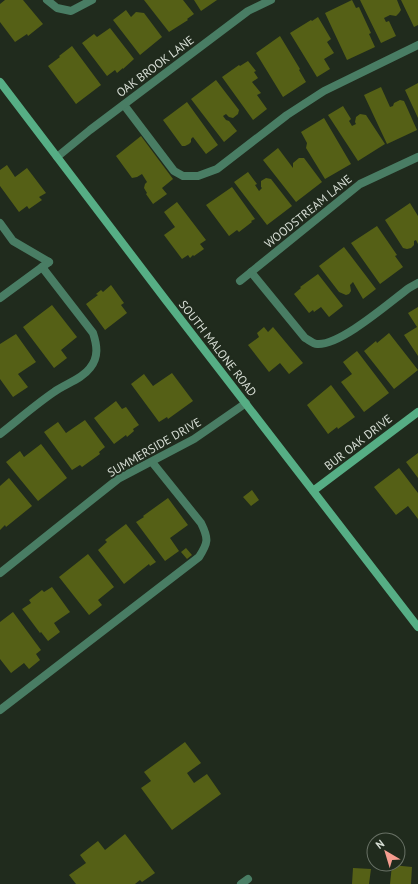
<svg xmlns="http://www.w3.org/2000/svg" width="418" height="884" viewBox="0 0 418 884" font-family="'PT Sans',sans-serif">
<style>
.building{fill:#556016}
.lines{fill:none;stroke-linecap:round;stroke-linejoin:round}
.lane{stroke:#497d64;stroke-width:8}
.street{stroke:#497d64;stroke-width:8}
.secondary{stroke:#56ae85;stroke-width:8}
.labels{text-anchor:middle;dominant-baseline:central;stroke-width:4;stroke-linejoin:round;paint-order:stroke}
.street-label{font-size:12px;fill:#d6ddd4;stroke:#202b1d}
</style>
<rect width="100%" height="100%" fill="#202b1d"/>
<path class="building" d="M5,0H23L43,24L28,36L27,34L15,42L0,22V4Z
M144,0H183L194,14L187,19L188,20L169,32Z
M194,0H217L201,11Z
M352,0L356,8L359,7L371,33L369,34L375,47L347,60L325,13Z
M360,0H397L401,10L399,13L396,16L390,15L384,18L386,22L389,21L396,36L381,43Z
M401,0H418V25L414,27Z
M126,10L131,17L136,12L144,13L162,37L140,55L113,20Z
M318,17L331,39L327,42L334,53L324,59L330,69L317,77L290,33L311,20L312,21Z
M110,28L134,59L123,69V68L117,73L115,70L107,76L82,43L94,34L97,37Z
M280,36L300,69L299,70L306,82L283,97L256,53Z
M72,46L101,85L76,104L48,66L60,57L59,56Z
M248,61L256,71L254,72L258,78L252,82L261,93L257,95L267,109L253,120L222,77L239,65L240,66Z
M216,80L239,110L238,114L233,118L229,117L226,114L223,116L226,120L229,121L237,131L224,142L191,99Z
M418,83V118L405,90Z
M381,87L390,107L393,106L394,103L400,100L404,101L417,130L387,144L364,95Z
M187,102L218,145L206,154L193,137L191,139V142L189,144L185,146H182L163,120Z
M343,106L351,119L349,121L352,126L356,124L355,122L356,117L360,114L366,115L385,144L358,161L328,115Z
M324,118L351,164L325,179L306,148L307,143L301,132Z
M141,136L173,179L162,188L167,194L153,204L146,194L147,193L144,188L145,184L147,182L142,174L137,177L132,178L116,156Z
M278,148L293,168V163L299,158H304L322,182L296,202L263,160Z
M7,165L15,177L27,168L46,193L39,197L42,200L29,209L27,206L19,212L0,186V170Z
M248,172L257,184L255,185L259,191L262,188L261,187V181L266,178L271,179L292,206L267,225L234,182Z
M232,187L255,219L251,221L252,222L239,232L237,230L229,236L206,205Z
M177,202L206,240L200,244L204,249L194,256L193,255L190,258L188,255L182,259L164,235L175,227L164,212Z
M410,203L418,216V244L416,240L414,241V245L411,248L407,249L403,248L385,220Z
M377,226L397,255L395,256L403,267L380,284L351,243Z
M344,247L376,289L363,299L353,282L350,285L351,291L349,294L346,295L339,292L319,266Z
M318,274L343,306L329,317L321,307L314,312L313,310L309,313L294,294L301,288L300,287Z
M111,285L124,303L121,305L127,313L105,330L86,304L98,295L96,294L101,290L103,292Z
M52,305L77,337L61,350L67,358L54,368L23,327Z
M418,307V356L404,335L417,327L408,313Z
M264,327L268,332L273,327L303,363L289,374L280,363L269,372L248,345L259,337L257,333Z
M389,333L418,370L394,389L364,351L376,341L377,343Z
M16,334L36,362L18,374L28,387L13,397L0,379V344Z
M357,351L389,393L364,412L341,382L352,374L343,362Z
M172,373L193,401L168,419L167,417L159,422L131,384L144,374L153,386Z
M331,385L355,417L338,429L337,427L328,434L307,405Z
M116,401L122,409L126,407L139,425L133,429L134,431L127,437L126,435L114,444L94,418Z
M85,420L105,447L99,452L100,454L82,467L80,465L72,470L44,432L58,422L66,433Z
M41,444L67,478L38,501L6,462L20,451L24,457Z
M418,453V478L406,462Z
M399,468L418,493V519L408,506L396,515L374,487Z
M9,478L32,506L6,527L5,525L0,530V486Z
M252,490L259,500L251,506L243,497Z
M168,498L188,525L170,538L179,551L165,561L136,522L144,517L143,516Z
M126,524L156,562L150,566L149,564L124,584L98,550L107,542L105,540Z
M186,548L192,555L187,559L181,552Z
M88,554L114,587L98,600L102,605L89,615L59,577Z
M52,587L70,612L54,623L60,632L48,641L41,632L40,633L22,609L31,603L29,600L42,590L44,592Z
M13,612L41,650L36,654L40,660L29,669L24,663L11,673L0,659V622Z
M185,742L201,763L187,773L194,783L207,774L221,794L172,830L141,788L151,781L144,772Z
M125,834L155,873L142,882L140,880L135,884H76L69,875L86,863L80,855L98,841L105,850Z
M392,865L412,867L411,884H390Z
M353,868L371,869L369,884H352Z"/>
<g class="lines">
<path class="lane" d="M47,0L57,8L71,11L92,0
M124,105L174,171L183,176H198L217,169L287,115L324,91L418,45
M0,223L13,241L49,262
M251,272L305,338C309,340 313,344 317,344C340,346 390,302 409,288L418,283
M0,434C18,420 35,405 54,392C65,384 82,379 90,368C99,357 97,345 93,333L42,267
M0,710L199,557C208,543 209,539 201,523L152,462"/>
<path class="street" d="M57,157L90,130L248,11L271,0
M240,281L360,184L418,157
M0,298L49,262
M0,573L118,479L194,439L246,403
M241,884L248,879"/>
<path class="secondary" d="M0,82L165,299L418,627
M313,491L418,412"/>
</g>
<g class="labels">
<g class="street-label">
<text transform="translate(155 66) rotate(-37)">OAK BROOK LANE</text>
<text transform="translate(308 211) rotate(-39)">WOODSTREAM LANE</text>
<text transform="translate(218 348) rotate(52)">SOUTH MALONE ROAD</text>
<text transform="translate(358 442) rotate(-38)">BUR OAK DRIVE</text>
<text transform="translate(154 447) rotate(-30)">SUMMERSIDE DRIVE</text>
</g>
</g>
<g transform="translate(386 852) rotate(322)"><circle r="19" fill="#202b1d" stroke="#697266"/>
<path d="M0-3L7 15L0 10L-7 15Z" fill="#f59d8f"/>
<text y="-6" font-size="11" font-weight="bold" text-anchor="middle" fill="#d6ddd4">N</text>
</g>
</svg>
